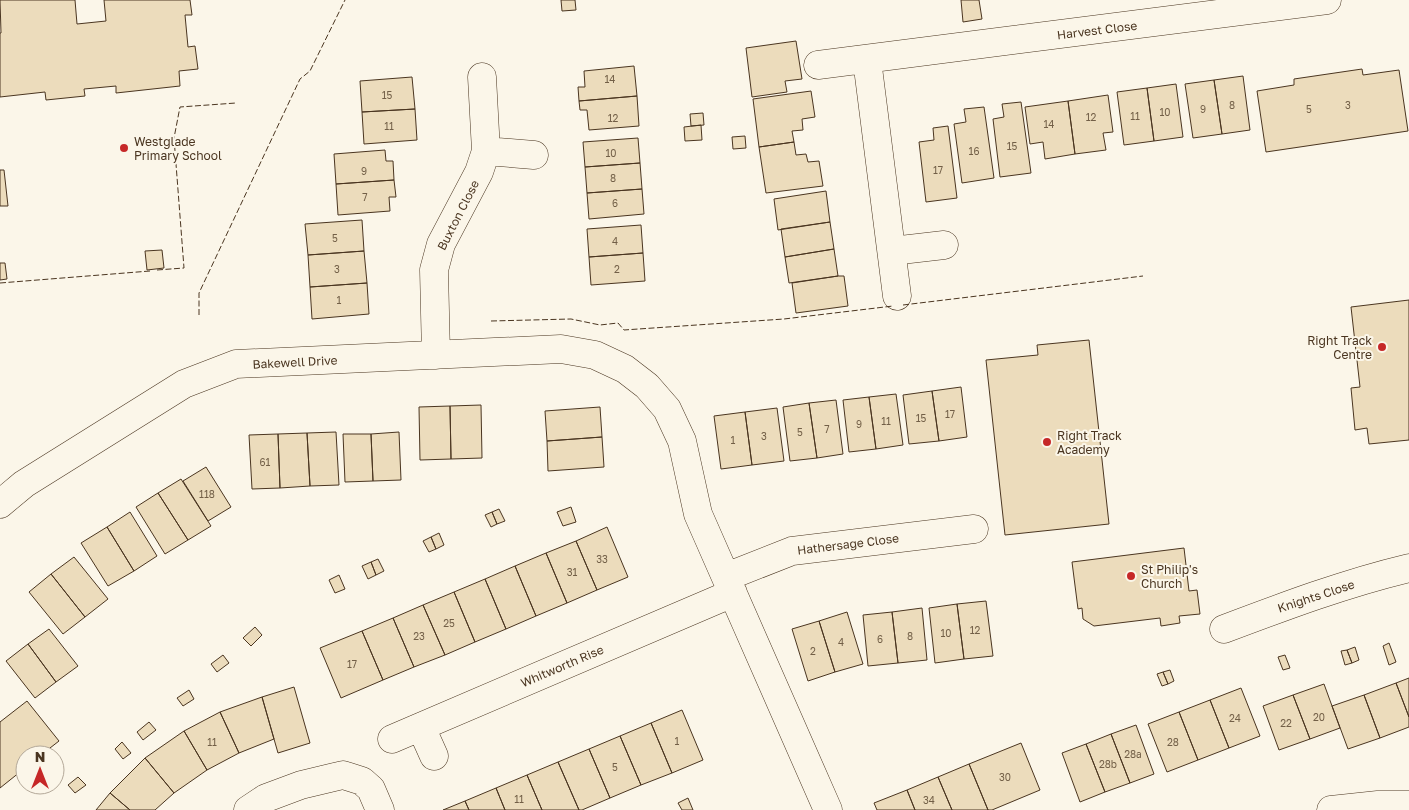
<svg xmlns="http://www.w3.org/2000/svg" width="1409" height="810" viewBox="0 0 1409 810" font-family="'Golos Text',sans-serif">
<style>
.building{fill:#ecdcbc;stroke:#4a3520}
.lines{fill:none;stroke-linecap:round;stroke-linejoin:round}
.street-casing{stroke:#4a3520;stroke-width:29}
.street{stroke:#fbf6e9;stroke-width:28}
.fence{stroke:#4a3520;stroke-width:1;stroke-dasharray:6 2.5;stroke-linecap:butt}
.poi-dot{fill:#c62828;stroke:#fbf6e9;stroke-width:2}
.labels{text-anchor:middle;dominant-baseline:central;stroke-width:4;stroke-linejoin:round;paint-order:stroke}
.number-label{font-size:10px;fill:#725f47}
.street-label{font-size:12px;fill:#4a3520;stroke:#fbf6e9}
.poi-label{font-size:12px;fill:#4a3520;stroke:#fbf6e9;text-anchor:start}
</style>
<rect width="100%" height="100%" fill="#fbf6e9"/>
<path class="building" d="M0,0H75L77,24L106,21L104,0H190L192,15H185L188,47L195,46L198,69L179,71L180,86L116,93V86L84,89L85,96L46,100L45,92L0,97V33H1Z
M561,0H575L576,10L562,11Z
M961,0H979L982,19L963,22Z
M796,41L802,79L785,81L787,92L752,97L746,48Z
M634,66L637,96L579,101L578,87H585L584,71Z
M1362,69L1363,75L1399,70L1408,131L1266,152L1257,91L1294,85V79Z
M1243,76L1250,130L1222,134L1214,80Z
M412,77L415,109L362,112L360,81Z
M1214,80L1222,134L1193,138L1185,84Z
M1176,84L1183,137L1154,141L1147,88Z
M1147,88L1154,141L1124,145L1117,92Z
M811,91L815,117L802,119L803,130L792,131L794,142L759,147L753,99Z
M1108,95L1113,132L1103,133L1106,150L1075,154L1068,101Z
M637,96L639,126L589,130L587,110H580L579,101Z
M1068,101L1075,154L1045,159L1043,142L1030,144L1025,107Z
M1021,102L1031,173L1000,177L993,119L1004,117L1002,104Z
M984,107L994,178L962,183L954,124L966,122L964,109Z
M415,109L417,140L364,144L362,112Z
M703,113L704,125L691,126L690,114Z
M701,125L702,140L685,141L684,127Z
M948,126L957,198L926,202L919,142L934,140L933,128Z
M745,136L746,148L733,149L732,137Z
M638,138L640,163L585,167L583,142Z
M794,142L796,155L806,154L808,162L819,161L823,186L766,193L759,147Z
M385,150L386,161H393L394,180L336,184L334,154Z
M640,163L642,189L587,193L585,167Z
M0,170H4L8,206H0Z
M394,180L396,197H389L390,211L338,215L336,184Z
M642,189L644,214L589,219L587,193Z
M826,191L830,222L778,230L774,199Z
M362,220L364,251L308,255L305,224Z
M830,222L834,249L785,257L781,229Z
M641,225L643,253L589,257L587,229Z
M834,249L838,276L789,283L785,257Z
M162,250L164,268L147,270L145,251Z
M364,251L367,283L310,287L308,255Z
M643,253L645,281L591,285L589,257Z
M0,263H5L7,279L0,280Z
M838,276H844L848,306L796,313L792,283Z
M367,283L369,314L312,319L310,287Z
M1409,300V440L1369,444L1367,428L1355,430L1351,388L1360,387L1351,307Z
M1089,340L1109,524L1005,535L986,360L1038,355L1037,345Z
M961,387L967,437L939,441L932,391Z
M932,391L939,441L909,444L903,395Z
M896,394L903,445L876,449L869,397Z
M869,397L876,449L849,452L843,400Z
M836,400L843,454L817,458L809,403Z
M809,403L817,458L790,461L783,407Z
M481,405L482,458L451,459L450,406Z
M450,406L451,459L420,460L419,407Z
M600,407L602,437L547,441L545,411Z
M777,408L784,461L752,465L745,412Z
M745,412L752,465L721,469L714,416Z
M336,432L339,485L310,486L307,433Z
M399,432L401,480L373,481L371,434Z
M307,433L310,486L280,488L278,434Z
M278,434L280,488L252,489L249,435Z
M343,434H371L373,481L345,482Z
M602,437L604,467L548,471L547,441Z
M206,467L231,507L208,521L183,481Z
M181,479L211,526L188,540L158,493Z
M158,493L188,540L165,554L136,507Z
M571,507L576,522L563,526L557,512Z
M499,509L505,521L497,524L492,512Z
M130,512L157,556L134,571L107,527Z
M492,512L497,524L491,527L485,515Z
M107,527L134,571L108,586L81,543Z
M607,527L628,577L597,590L576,541Z
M439,533L444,545L436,549L431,537Z
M431,537L436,549L429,552L423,541Z
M576,541L597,590L567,603L546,553Z
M1184,548L1189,591L1197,590L1200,614L1179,616L1180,623L1161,626L1160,618L1094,626L1083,619L1082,608L1078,609L1072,562Z
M546,553L567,603L536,616L515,566Z
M74,557L108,599L85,617L51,574Z
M378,559L384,571L376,575L371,562Z
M371,562L376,575L368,579L362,566Z
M515,566L536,616L506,629L485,579Z
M51,574L85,617L63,634L29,592Z
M339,575L345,589L335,593L329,580Z
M485,579L506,629L475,642L454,592Z
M454,592L475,642L445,655L423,605Z
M986,601L993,656L964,659L957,604Z
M957,604L964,659L935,663L929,608Z
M423,605L445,655L414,667L393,618Z
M922,608L927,660L898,663L892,612Z
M847,612L863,664L835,672L819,621Z
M892,612L898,663L868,666L863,615Z
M393,618L414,667L383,680L362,631Z
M819,621L835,672L808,681L792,629Z
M255,627L262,635L251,646L243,638Z
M49,629L78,666L56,682L28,644Z
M362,631L383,680L341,698L320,648Z
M1389,643L1396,662L1389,665L1383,646Z
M28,644L56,682L35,698L6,661Z
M1355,647L1359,660L1352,663L1347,650Z
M1347,650L1352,663L1345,665L1341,651Z
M223,655L229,663L217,672L211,664Z
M1285,655L1290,668L1283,670L1278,657Z
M1170,670L1174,681L1168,684L1163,672Z
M1163,672L1168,684L1162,686L1157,674Z
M1409,678V717L1396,683Z
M1396,683L1409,717V727L1380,738L1364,695Z
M1324,684L1340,728L1310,739L1293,695Z
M294,687L310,743L278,753L262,697Z
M1241,688L1260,736L1229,748L1210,700Z
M189,690L194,699L183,706L177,698Z
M1293,695L1310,739L1279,750L1263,706Z
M1364,695L1380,738L1348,749L1332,706Z
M262,697L274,739L239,753L220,712Z
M1210,700L1229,748L1198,760L1179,712Z
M27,701L59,741L41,755H25V768L0,788V722Z
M682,710L703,760L672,773L651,723Z
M220,712L239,753L207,770L184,731Z
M1179,712L1198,760L1167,772L1148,724Z
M149,722L156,730L143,740L137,732Z
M651,723L672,773L641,785L620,736Z
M1136,725L1154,774L1130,783L1111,734Z
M184,731L207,770L174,793L145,758Z
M1111,734L1130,783L1105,792L1086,744Z
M620,736L641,785L610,798L589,749Z
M122,742L131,753L123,759L115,749Z
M1021,743L1040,790L992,810H988L969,764Z
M1086,744L1105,792L1080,802L1062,753Z
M589,749L610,798L582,810H579L558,762Z
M145,758L174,793L155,810H130L110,793Z
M558,762L579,810H542L527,775Z
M969,764L988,810H952L938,777Z
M527,775L542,810H505L496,788Z
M78,777L86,785L75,793L68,785Z
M938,777L952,810H915L907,790Z
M496,788L505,810H469L465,801Z
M907,790L915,810H877L874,803Z
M110,793L130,810H96Z
M688,798L693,810H682L678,803Z
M465,801L469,810H443Z"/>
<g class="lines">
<defs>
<path id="street" d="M867,60L897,296
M818,65L1327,0
M486,151L534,155
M892,251L944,245
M436,355L434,270L441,244L479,172L486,151L482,77
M0,504L24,484L184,384L236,364L561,349L595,355L625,369L647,386L667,409L682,441L698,514L828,810
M726,577L792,551L974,529
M1224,629C1285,606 1346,583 1409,568
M421,727L434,756
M392,739L733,593
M248,810L266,798L301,785L343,775L362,781L371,789L380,810
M1331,810L1378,805H1409"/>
</defs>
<use href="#street" class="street-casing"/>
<use href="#street" class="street"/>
<path class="fence" d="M157,270L184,268L174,138L180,107L236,103
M0,283L150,271
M903,305L1143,276
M199,315V293L300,79L310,71L345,0
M491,321L571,319L600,325L618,323L624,330L784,319L893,306"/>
</g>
<g class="poi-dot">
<circle cx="124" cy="148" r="5"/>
<circle cx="1382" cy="347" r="5"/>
<circle cx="1047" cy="442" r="5"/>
<circle cx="1131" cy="576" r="5"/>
</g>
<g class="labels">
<g class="number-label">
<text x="610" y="79">14</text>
<text x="387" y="95">15</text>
<text x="1232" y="105">8</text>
<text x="1348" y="105">3</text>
<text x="1203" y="109">9</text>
<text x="1309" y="109">5</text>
<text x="1165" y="112">10</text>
<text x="1135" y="116">11</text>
<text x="1091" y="117">12</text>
<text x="613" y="118">12</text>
<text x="1049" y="124">14</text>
<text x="389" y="126">11</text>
<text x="1012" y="146">15</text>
<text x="974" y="151">16</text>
<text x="611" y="153">10</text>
<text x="938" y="170">17</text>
<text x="364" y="171">9</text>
<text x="613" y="178">8</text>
<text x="365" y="197">7</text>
<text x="615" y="203">6</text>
<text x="335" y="238">5</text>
<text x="615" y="241">4</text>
<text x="337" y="269">3</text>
<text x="617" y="269">2</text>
<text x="339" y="300">1</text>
<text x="950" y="414">17</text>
<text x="921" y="418">15</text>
<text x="886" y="421">11</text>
<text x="859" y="424">9</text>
<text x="827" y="429">7</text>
<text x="800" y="432">5</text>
<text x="764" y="436">3</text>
<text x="733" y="440">1</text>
<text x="265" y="462">61</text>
<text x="207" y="494">118</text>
<text x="602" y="559">33</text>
<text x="572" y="572">31</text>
<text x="449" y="623">25</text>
<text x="975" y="630">12</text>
<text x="946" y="633">10</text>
<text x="419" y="636">23</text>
<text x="910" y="636">8</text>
<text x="880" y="639">6</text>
<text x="841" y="642">4</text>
<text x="813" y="651">2</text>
<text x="352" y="664">17</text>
<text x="1319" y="717">20</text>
<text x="1235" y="718">24</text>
<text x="1286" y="723">22</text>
<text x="677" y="741">1</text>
<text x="212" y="742">11</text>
<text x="1173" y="742">28</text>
<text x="1133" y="754">28a</text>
<text x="1108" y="764">28b</text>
<text x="615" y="767">5</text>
<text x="1005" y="777">30</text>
<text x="519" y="799">11</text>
<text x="929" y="800">34</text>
</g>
<g class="street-label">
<text transform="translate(1097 30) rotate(-7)">Harvest Close</text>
<text transform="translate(458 215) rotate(-63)">Buxton Close</text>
<text transform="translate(295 362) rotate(-3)">Bakewell Drive</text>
<text transform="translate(848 544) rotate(-7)">Hathersage Close</text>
<text transform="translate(1316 596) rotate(-18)">Knights Close</text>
<text transform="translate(562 666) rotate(-23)">Whitworth Rise</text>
</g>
<g class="poi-label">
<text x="134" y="141">Westglade<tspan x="134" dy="14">Primary School</tspan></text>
<text x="1372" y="340" text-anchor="end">Right Track<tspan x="1372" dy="14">Centre</tspan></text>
<text x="1057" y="435">Right Track<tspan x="1057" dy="14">Academy</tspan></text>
<text x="1141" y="569">St Philip's<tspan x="1141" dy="14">Church</tspan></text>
</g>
</g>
<g transform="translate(40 770)"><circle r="24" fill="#fbf6e9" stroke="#b4a999"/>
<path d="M0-4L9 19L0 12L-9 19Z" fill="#c62828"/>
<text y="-8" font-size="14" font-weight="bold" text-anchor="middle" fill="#4a3520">N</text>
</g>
</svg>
